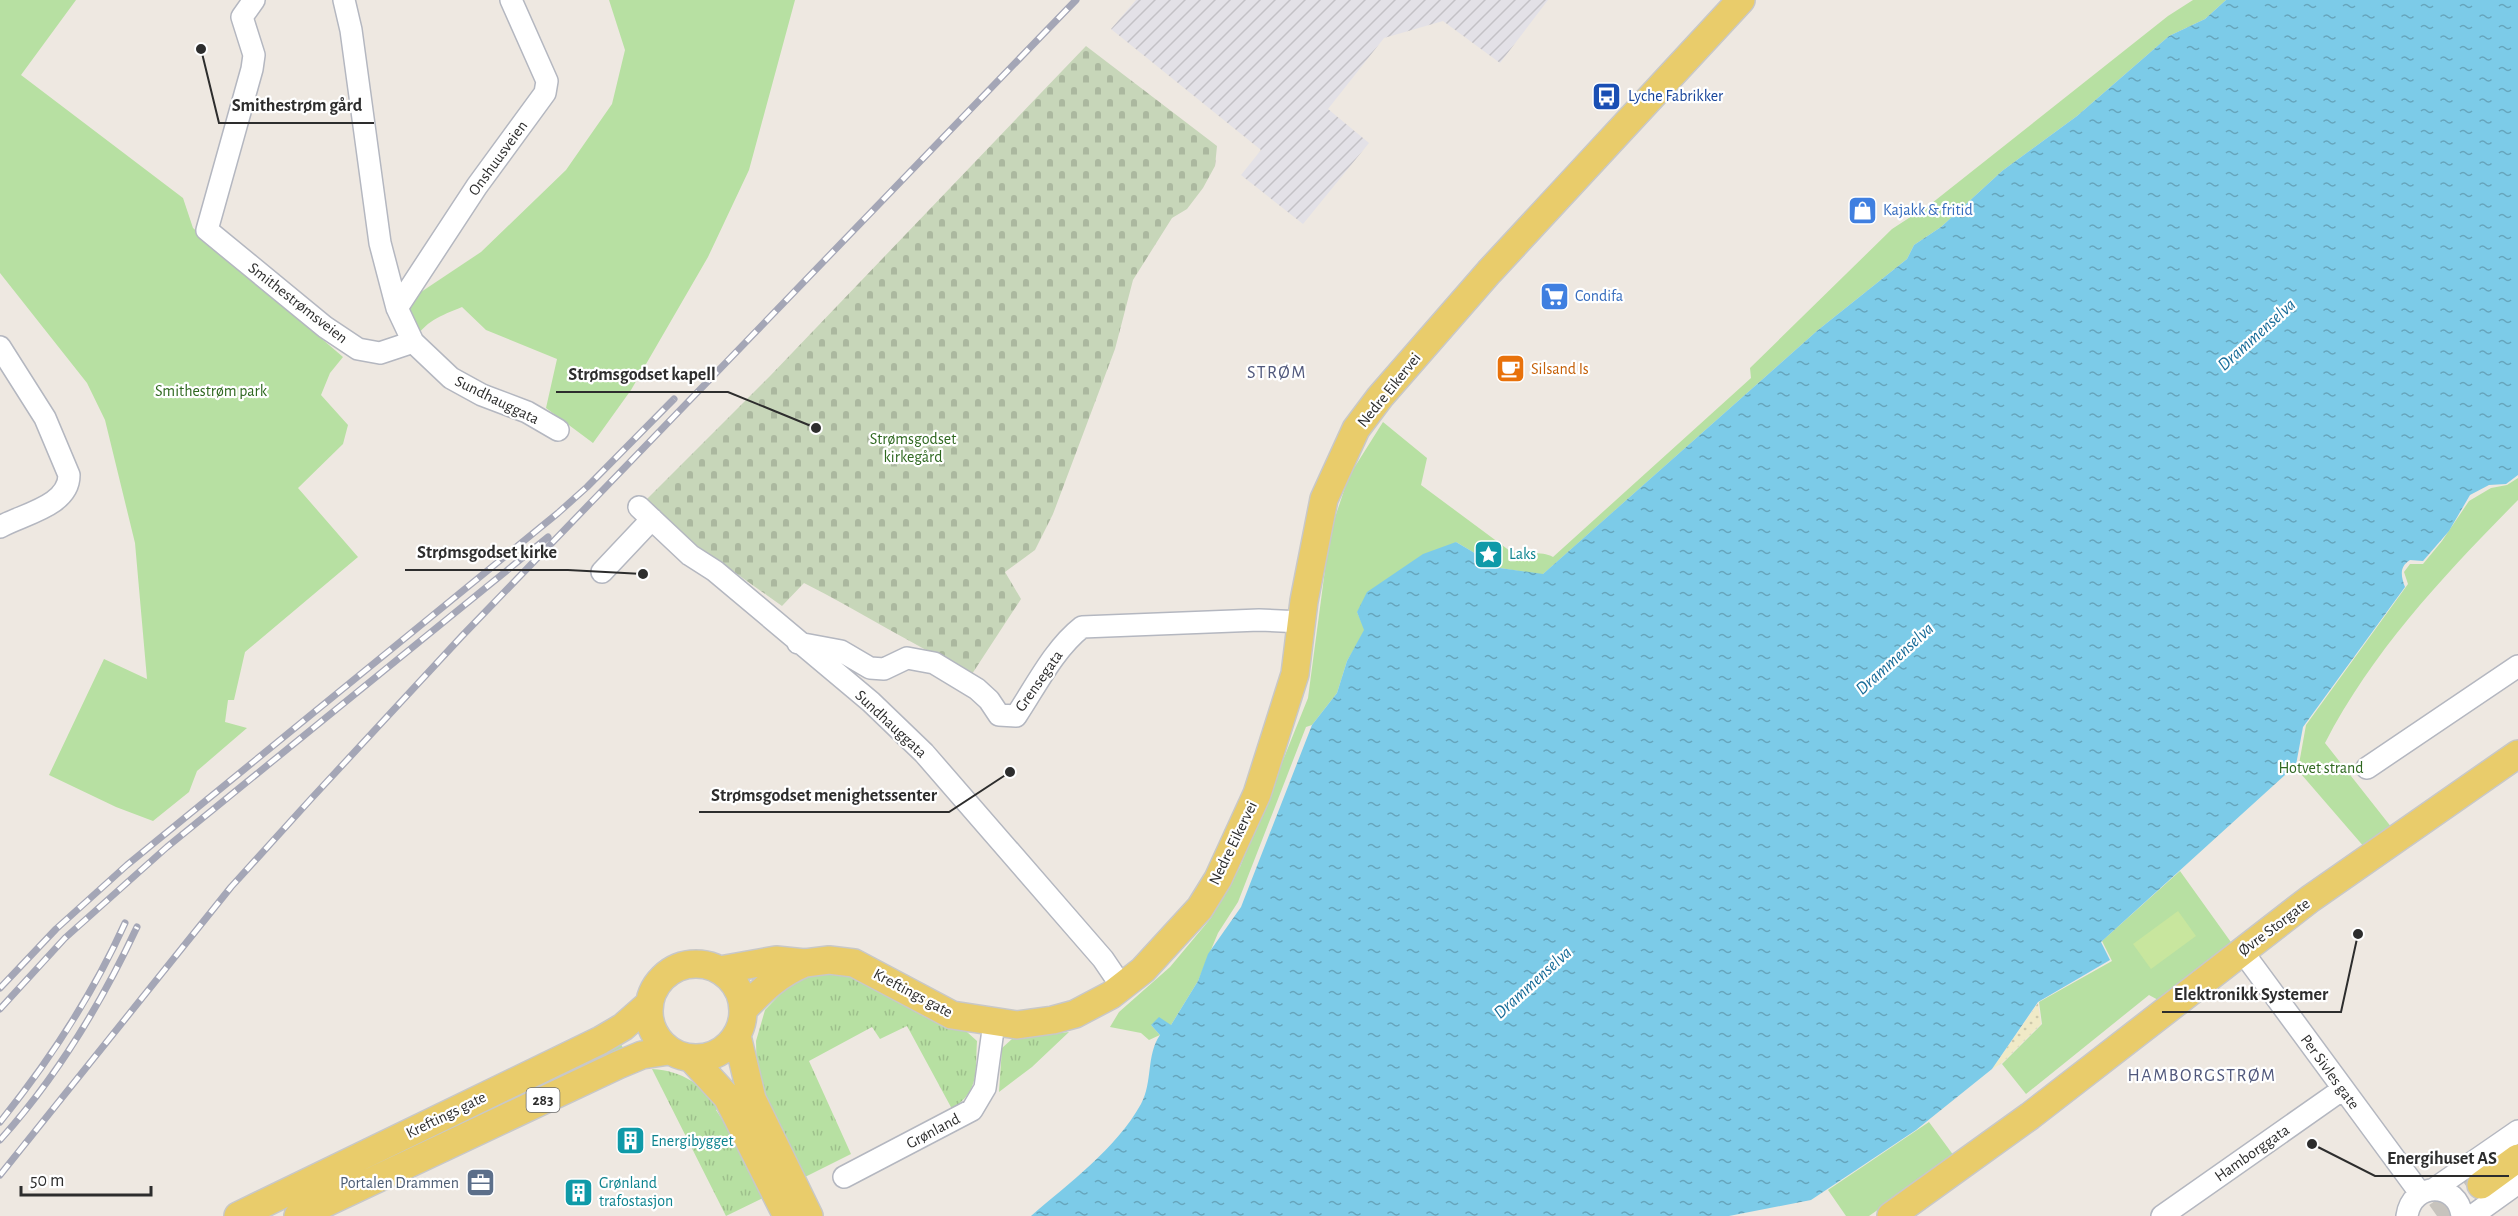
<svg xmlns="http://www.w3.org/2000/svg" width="2518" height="1216" viewBox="0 0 2518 1216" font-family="'Alegreya Sans',sans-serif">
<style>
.industrial{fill:url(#industrial-furrows)}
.grass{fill:url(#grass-tufts)}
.sand{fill:url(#sand-dots)}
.cemetery{fill:url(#cemetery-stones)}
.park{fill:#b7e0a2}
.pitch{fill:#c8e69e}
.water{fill:url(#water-ripples)}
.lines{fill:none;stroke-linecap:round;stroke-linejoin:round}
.major-tunnel{stroke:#c7c3bd;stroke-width:27;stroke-dasharray:27 14;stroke-linecap:butt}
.minor-casing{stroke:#b4b7c0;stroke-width:24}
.major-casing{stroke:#c8c8c8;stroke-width:30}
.minor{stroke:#fff;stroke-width:21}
.major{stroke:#e9cc6b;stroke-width:27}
.rail-casing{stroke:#a4a6b6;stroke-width:7}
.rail{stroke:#fff;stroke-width:4.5;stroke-dasharray:14;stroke-linecap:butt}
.labels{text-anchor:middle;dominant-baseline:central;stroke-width:4.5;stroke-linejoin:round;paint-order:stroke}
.shield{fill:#fff;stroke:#6c6c6c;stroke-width:1.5}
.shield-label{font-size:15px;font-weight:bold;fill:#2d2d2d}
.transit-label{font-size:16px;fill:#164399;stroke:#fff;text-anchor:start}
.street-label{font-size:16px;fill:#2d2d2d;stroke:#fff}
.shop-label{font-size:16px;fill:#366cbe;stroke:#fff;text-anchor:start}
.food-label{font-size:16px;fill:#c56008;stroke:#fff;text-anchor:start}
.park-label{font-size:16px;fill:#2f6820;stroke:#fff}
.culture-label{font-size:16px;fill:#0d838f;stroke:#fff;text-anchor:start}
.service-label{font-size:16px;fill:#4e5e75;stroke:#fff;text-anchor:end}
.water-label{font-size:18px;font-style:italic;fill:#176b98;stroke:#fff}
.neighbourhood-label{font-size:18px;letter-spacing:1.5px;fill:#50587c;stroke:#fff}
.leader{fill:none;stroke:#2d2d2d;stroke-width:2}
.callout-dot{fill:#2d2d2d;stroke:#fff;stroke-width:2}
.callout-label{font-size:18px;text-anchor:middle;font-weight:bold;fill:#2d2d2d;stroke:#fff;stroke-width:4.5;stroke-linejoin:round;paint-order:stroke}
</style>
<defs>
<pattern id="industrial-furrows" width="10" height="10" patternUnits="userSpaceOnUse" patternTransform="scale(1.5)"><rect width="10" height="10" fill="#e3e1e7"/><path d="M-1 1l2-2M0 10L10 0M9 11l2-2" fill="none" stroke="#c3c1c6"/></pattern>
<pattern id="grass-tufts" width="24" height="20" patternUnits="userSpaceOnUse" patternTransform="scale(1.5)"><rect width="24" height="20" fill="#b7e0a2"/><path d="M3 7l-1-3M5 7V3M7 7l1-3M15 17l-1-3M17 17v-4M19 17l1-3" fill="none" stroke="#9ec08c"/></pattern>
<pattern id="sand-dots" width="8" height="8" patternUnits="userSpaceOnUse" patternTransform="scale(1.5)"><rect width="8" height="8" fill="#f0eac7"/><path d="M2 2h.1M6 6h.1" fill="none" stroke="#cec9ab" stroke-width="1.8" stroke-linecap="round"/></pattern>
<pattern id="cemetery-stones" width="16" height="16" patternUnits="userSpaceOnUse" patternTransform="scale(1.5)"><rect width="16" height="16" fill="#c7d6b9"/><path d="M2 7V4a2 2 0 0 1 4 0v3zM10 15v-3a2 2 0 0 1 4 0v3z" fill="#abb89f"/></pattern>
<pattern id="water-ripples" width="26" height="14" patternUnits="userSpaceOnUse" patternTransform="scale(1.5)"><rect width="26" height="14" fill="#7ccbe8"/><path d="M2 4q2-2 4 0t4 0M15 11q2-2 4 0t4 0" fill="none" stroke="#66a5bc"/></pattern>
</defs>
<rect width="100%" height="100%" fill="#eee8e1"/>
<path class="industrial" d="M1136,0H1548L1500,63L1443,21L1384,38L1328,109L1369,143L1303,224L1241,175L1261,150L1111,29Z"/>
<path class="grass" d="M842,971L937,1022L967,1032L977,1041C975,1073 980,1090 952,1109L907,1026L880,1039L872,1027L809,1061L851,1154L803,1178L757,1079L756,1041L765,1010L788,986L810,974Z
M1069,1032L1032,1067L999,1092L1002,1048L1012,1039Z
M621,1044L625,1052L452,1134L448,1126Z
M652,1069C684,1071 700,1085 722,1107L716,1110L743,1151L763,1198L726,1216Z"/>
<path class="sand" d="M2038,1003L2041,1024L2002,1063L1992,1069Z"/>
<path class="cemetery" d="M1086,46L1217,146L1215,166L1203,188L1187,209L1172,218L1133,280L1115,349L1053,514L1035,550L1005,572L1021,599L972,674C915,646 861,612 804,583L782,606L675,530L646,500L771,375Z"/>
<path class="park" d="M0,0H76L21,75L183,198L193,228L343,357L330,373L321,395L348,425L343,444L298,488L358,557L245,652L234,700H228L225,722L247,728L197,771L189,792L153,821L116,807L49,775L104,659L147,679L135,543L105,420L87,383L0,273Z
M609,0H795L749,170L708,257L631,390L593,443L546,408L557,359L486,330L462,307C440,316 425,321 413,342L397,308L481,252L566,170L612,104L625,50Z
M2193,0H2226L2205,19L2169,36L2077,116L2002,171L1941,227L1914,245L1907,259L1818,330L1542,575L1500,568L1456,542L1357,612L1365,630L1347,661L1337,693L1312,725L1306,727L1238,902L1218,933L1198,981L1171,1025H1151L1160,1035L1149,1040L1141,1033L1110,1027L1119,1012L1170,967L1211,918L1240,867L1308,698L1330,532L1349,476L1383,422L1427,458L1421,485L1510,551C1524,556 1541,550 1553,557L1751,378L1750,368L1892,229L1932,203L2168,16Z
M2518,478V500C2445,574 2373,650 2325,743L2392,828L2365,848L2295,767L2299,764L2306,725L2408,584L2404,572L2410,564H2423L2442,541L2469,501L2491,488L2507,485Z
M2180,871L2233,945L2160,1001L2149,995L2026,1094L2002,1064L2042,1024L2039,1002L2112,961L2102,941Z
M1929,1122L1954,1156L1869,1216H1846L1828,1190Z"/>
<path class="pitch" d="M2178,911L2196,936L2151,969L2133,944Z"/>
<path class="water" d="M2226,0H2518V475L2506,484L2489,485L2470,495L2449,531L2423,561L2410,560C2399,567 2401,576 2405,587L2303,727L2296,765L2101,942L2110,960L2038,1002L1992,1069L1916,1130L1811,1200L1729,1216H1031C1069,1183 1116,1149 1141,1104C1153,1082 1146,1055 1160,1035L1151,1025L1159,1017L1171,1025L1198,981L1208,954L1241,907L1312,725L1337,693L1347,661L1364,630L1357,612L1367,592L1423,554L1456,542L1500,568L1543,574L1818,330L1907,259L1914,245L1941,227L2002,171L2077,116L2169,36L2205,19Z"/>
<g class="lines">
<path class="major-tunnel" d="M2437,1216L2481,1185"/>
<defs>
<path id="minor" d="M254,0L242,17L254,55L252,69L207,230L325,327L358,349L380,353L413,342
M344,0L351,30L380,243L397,308L413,342L451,378L482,395L527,412L558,430
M397,308L477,186L545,93L547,81L511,0
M0,347L45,418L69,475C69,506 23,514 0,527
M639,507L690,555L715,571L871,702L924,753L1103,959L1122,987
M602,572L652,519
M798,643L841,651L870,668L884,669L907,658L934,663L977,689L989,700L999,715L1016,716C1036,686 1054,649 1082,627L1259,620L1302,622
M2367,768L2518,666
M2242,951L2420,1193
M844,1177L972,1110L985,1088L994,1023
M2434,1189L2518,1131
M2162,1216L2343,1089
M2407,1216C2412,1181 2458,1181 2462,1216
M2472,1216L2518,1183"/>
<path id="major" d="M649 1011a47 47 0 1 1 94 0a47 47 0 1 1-94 0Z
M720,970L776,960L805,963L829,960L854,963L952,1015L1017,1025L1053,1020L1075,1014L1111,995L1143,970L1200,908L1218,879L1257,794L1295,674L1304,601L1324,499L1356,429L1380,397L1489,272L1741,0
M744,1009C763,989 780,973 805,963
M737,1036L752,1099L809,1216
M692,1059L727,1097L787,1216
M2481,1185L2518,1158
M238,1216L601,1040L623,1027L648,1005
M298,1216L618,1065L642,1055L669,1051
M1891,1216L2030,1116L2310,899L2518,754"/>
</defs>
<use href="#minor" class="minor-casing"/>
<use href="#major" class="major-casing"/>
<use href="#minor" class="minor"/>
<use href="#major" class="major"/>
<defs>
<path id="rail" d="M0,988L56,929L127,865L558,513L587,487L674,399
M0,1009L65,938L167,847L548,537
M0,1122C50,1060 92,996 125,923
M0,1140C57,1077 101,1004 137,927
M0,1175L231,887L310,800L462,636L1076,0"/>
</defs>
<use href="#rail" class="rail-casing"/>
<use href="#rail" class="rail"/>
</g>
<defs>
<symbol id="bus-square" viewBox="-11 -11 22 22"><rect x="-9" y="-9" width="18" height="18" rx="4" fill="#1a4fb4" stroke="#fff"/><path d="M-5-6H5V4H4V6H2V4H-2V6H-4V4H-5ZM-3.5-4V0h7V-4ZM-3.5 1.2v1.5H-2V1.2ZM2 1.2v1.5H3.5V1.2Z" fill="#fff"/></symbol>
<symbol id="shop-square" viewBox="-11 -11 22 22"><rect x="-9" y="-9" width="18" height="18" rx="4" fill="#3f7fe0" stroke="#fff"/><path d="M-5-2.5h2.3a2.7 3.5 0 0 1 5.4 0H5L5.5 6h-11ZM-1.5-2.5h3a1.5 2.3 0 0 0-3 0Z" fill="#fff"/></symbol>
<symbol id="supermarket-square" viewBox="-11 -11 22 22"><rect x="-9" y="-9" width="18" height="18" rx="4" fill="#3f7fe0" stroke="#fff"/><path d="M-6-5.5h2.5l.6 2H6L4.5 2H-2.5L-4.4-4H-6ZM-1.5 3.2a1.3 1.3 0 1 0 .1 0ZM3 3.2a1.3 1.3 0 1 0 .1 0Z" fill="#fff"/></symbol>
<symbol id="cafe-square" viewBox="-11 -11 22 22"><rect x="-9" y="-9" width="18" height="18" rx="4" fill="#e8710a" stroke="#fff"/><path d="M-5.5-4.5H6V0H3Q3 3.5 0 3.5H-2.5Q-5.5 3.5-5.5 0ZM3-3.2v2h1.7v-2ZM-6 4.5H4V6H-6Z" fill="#fff"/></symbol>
<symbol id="sight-square" viewBox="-11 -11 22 22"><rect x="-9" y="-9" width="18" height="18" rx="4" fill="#0f9aa8" stroke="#fff"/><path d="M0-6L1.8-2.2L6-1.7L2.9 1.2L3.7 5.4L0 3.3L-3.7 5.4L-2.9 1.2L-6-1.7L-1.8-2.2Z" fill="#fff"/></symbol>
<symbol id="building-square" viewBox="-11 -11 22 22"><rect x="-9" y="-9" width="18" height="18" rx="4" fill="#0f9aa8" stroke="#fff"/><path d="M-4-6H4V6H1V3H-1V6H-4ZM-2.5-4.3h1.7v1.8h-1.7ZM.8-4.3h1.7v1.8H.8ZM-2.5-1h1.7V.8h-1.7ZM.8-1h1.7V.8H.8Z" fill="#fff"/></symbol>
<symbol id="office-square" viewBox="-11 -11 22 22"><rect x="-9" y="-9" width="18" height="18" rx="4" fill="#5c6f8a" stroke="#fff"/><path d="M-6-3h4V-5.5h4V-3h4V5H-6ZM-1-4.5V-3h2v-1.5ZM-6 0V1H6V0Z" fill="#fff"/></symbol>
</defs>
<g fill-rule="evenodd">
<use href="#bus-square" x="1590" y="80" width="33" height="33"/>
<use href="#shop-square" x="1846" y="194" width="33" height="33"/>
<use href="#supermarket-square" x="1538" y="280" width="33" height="33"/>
<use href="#cafe-square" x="1494" y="352" width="33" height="33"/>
<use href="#sight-square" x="1472" y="538" width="33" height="33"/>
<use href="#building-square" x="614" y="1124" width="33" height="33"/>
<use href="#office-square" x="464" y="1166" width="33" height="33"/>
<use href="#building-square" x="562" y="1176" width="33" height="33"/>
</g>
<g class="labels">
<rect class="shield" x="526.5" y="1088" width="33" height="24" rx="4.5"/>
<g class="shield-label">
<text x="543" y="1100">283</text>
</g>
<g class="transit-label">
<text x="1628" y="96">Lyche Fabrikker</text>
</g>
<g class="street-label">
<text transform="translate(498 158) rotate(-54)">Onshuusveien</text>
<text transform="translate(298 303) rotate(38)">Smithestrømsveien</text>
<text transform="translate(1389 390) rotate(-51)">Nedre Eikervei</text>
<text transform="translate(497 400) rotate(26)">Sundhauggata</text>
<text transform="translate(1039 681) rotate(-55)">Grensegata</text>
<text transform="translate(891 724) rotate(43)">Sundhauggata</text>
<text transform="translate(1233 843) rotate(-64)">Nedre Eikervei</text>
<text transform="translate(2274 927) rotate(-37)">Øvre Storgate</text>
<text transform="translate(913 993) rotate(28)">Kreftings gate</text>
<text transform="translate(2330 1072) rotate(54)">Per Sivles gate</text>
<text transform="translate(446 1115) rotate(-26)">Kreftings gate</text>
<text transform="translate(933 1131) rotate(-28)">Grønland</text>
<text transform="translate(2252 1153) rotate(-35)">Hamborggata</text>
</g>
<g class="shop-label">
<text x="1883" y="210">Kajakk &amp; fritid</text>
<text x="1575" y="296">Condifa</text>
</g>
<g class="food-label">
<text x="1531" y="369">Silsand Is</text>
</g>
<g class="park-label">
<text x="211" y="391">Smithestrøm park</text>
<text x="913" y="439">Strømsgodset<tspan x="913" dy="18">kirkegård</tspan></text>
<text x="2321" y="768">Hotvet strand</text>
</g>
<g class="culture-label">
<text x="1509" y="554">Laks</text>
<text x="651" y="1141">Energibygget</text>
<text x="599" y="1183">Grønland<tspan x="599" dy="18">trafostasjon</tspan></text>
</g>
<g class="service-label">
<text x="459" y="1183">Portalen Drammen</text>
</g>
<g class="water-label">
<text transform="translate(2257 335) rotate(-42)">Drammenselva</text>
<text transform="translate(1895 659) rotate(-42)">Drammenselva</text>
<text transform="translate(1533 983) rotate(-42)">Drammenselva</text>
</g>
<g class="neighbourhood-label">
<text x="1277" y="373">STRØM</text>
<text x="2202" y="1076">HAMBORGSTRØM</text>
</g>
</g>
<path class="leader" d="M201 49L219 123H374M816 428L728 392H556M643 574L568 570H405M1010 772L949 812H699M2358 934L2341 1012H2162M2312 1144L2375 1176H2509"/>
<g class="callout-dot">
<circle cx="201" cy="49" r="6"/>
<circle cx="816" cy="428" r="6"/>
<circle cx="643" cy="574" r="6"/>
<circle cx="1010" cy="772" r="6"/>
<circle cx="2358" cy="934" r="6"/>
<circle cx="2312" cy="1144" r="6"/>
</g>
<g class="callout-label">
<text x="297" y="111">Smithestrøm gård</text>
<text x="642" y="380">Strømsgodset kapell</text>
<text x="487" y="558">Strømsgodset kirke</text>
<text x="824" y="801">Strømsgodset menighetssenter</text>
<text x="2251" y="1000">Elektronikk Systemer</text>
<text x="2442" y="1164">Energihuset AS</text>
</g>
<path d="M21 1186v9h130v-9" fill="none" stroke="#2d2d2d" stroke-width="3"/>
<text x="30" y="1186" font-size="18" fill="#2d2d2d" stroke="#ffffff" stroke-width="4.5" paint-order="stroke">50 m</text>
</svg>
